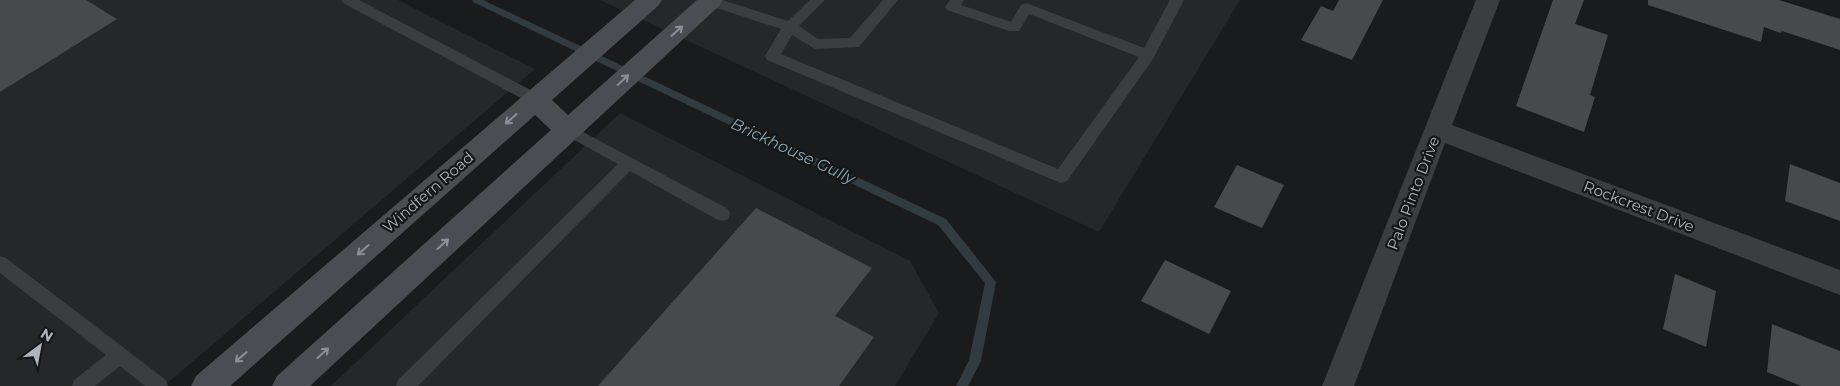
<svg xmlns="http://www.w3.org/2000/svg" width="1840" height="386" viewBox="0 0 1840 386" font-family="Montserrat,sans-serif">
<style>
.built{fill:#262729}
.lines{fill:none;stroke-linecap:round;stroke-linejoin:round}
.stream{fill:#313b40;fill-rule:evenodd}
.building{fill:#47494c}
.lane{fill:#3c3d41;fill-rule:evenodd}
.street{fill:#3c3d41;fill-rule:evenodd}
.secondary{fill:#4a4d51;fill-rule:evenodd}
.oneway{stroke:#8b9096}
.labels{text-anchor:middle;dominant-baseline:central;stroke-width:4.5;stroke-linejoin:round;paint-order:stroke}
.street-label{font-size:15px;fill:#aeb4bb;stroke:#151617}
.water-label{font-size:16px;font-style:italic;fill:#89a5b2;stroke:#151617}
</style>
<rect width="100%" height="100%" fill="#1a1b1c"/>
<path class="built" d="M0,0H398L535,69L164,386H0Z
M600,0H1240L1099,232Z
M620,113L910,261L939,313L895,386H331Z"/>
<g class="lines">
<path class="stream" d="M472,0H483L946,219L996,282L981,361L968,386H956L969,360L985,283L938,225L473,2Z"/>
</g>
<path class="building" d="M0,0H86L117,19L0,92Z
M1339,0H1383L1352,60L1301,40L1321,6L1333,11Z
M1553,0H1584L1575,24L1608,35L1590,95L1595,97L1584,132L1516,106Z
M1648,0H1779L1840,19V50L1782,31L1781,33L1764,27L1761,42L1648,5Z
M1790,164L1840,183V221L1785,201Z
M1237,165L1284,185L1262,228L1214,207Z
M756,208L872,268L835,316L874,337L839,386H598Z
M1165,260L1231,291L1209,334L1141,301Z
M1675,274L1716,291L1706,347L1663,329Z
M1772,324L1840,351V386H1801L1767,372Z"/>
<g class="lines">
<path class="lane" d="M341,0H359L540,95L543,99L540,103L535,105L530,103L343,3Z
M704,0H722L788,21L810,0H825L799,26L818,39L850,38L883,0H898L859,47L815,49L792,35L781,54L1058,169L1139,57L1029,14L1019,31H1009L947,10L945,7L950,0H964L961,5L1011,22L1021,5L1026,3L1144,48L1170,0H1184L1153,59L1067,181L1061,183L767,60L765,56L781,29L705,4Z
M568,124L728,209L730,214L728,219L722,221L716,219L630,171L418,386H396L398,380L618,164L563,134L560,130L563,126Z
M0,256L6,258L166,380L168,386H145L120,366L95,386H72L74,380L106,355L0,273Z"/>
<path class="street" d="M1476,0H1500L1452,125L1840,270V295L1445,143L1354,386H1322Z"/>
<path class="secondary" d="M635,0H662L658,6L552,100L568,115L697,0H723L719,6L310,386H272L277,376L551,130L535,115L230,386H191L196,376Z"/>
</g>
<defs><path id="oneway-shaft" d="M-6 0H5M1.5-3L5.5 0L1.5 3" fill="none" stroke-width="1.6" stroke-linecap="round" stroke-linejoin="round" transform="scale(1.25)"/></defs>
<g class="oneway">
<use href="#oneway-shaft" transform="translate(677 31) rotate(-42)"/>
<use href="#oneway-shaft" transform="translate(623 80) rotate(-43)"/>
<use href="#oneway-shaft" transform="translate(511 119) rotate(139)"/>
<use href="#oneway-shaft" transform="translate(443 244) rotate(-42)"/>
<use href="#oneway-shaft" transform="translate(363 250) rotate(139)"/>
<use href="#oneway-shaft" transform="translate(323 353) rotate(-42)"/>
<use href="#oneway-shaft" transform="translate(241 357) rotate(139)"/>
</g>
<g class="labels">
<g class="street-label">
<text transform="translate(428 192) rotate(-41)">Windfern Road</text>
<text transform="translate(1413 193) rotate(-69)">Palo Pinto Drive</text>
<text transform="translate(1639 206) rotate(21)">Rockcrest Drive</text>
</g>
<g class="water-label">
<text transform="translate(793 151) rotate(25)">Brickhouse Gully</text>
</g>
</g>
<g transform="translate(40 346) rotate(32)" stroke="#151617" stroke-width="4" paint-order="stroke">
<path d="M0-4L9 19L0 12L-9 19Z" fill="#aeb4bb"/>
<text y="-8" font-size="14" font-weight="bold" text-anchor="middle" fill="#aeb4bb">N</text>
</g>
</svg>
